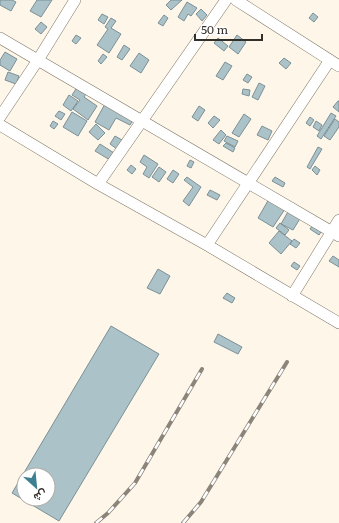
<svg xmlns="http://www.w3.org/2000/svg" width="339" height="523" viewBox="0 0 339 523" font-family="Literata,Vazirmatn,serif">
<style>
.building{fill:#acc2c9;stroke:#7b9097;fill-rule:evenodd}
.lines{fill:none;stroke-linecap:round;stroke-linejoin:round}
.minor-casing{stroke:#817969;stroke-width:12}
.minor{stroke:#fff;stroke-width:11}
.rail-casing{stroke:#8a847b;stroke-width:4}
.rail{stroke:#fff;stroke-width:2.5;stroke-dasharray:8;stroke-linecap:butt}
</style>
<rect width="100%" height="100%" fill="#fef6e8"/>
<path class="building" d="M0,0H12L16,2L11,11L0,5Z
M37,0H52L41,17L30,11Z
M171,0H182L171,10L166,5Z
M187,2L197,8L191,16L188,14L184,21L178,17Z
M201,9L207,15L202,21L196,14Z
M313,13L318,17L314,22L309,18Z
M102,14L108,17L104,24L98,20Z
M164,15L168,18L163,26L158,23Z
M111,18L116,21L111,28L121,34L109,53L97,45L108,29L105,27Z
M41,22L47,27L41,34L35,29Z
M76,35L81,38L76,44L72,41Z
M237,35L246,42L238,54L229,47Z
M218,38L228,46L224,51L214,43Z
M124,45L130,49L122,60L117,57Z
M5,52L17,59L10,71L0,65V60Z
M139,53L149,60L141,73L130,66Z
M103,54L107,57L101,64L98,61Z
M284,58L291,63L286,69L279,63Z
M225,62L232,66L223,80L216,76Z
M8,72L19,76L16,84L5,80Z
M247,74L252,77L248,83L243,80Z
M259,83L265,86L258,100L252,97Z
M78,86L87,92L84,97L97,106L88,120L73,109L80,100L72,95Z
M243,89L250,90L249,96L242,94Z
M69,95L78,101L71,111L63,105Z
M338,101H339V112L333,107Z
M105,104L133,120L130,125L116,118L109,130L95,122Z
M199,106L205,110L198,121L192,117Z
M59,111L65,114L61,120L55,116Z
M72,112L87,121L78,136L63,127Z
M331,113L336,116L321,139L317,136Z
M244,114L251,119L239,137L232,133Z
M214,116L220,120L213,128L208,123Z
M310,117L314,120L310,126L306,123Z
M335,119L339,122V127L330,140L324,136Z
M53,121L58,124L54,129L50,126Z
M316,121L322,125L319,131L313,127Z
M96,124L105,133L98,140L89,132Z
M262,126L272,131L268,140L257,135Z
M221,130L226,135L219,144L213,140Z
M115,136L122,140L117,149L110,144Z
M227,136L238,141L235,147L224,141Z
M226,143L235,148L233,152L223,146Z
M100,144L114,153L110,160L95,151Z
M318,147L322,149L310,169L307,167Z
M144,155L158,164L149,178L143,174L147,167L140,162Z
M190,160L194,162L191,168L187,166Z
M131,165L136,169L132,174L127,170Z
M315,166L320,170L317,175L312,170Z
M159,167L166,172L159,182L152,177Z
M173,170L179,174L173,183L167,179Z
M187,177L201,187L189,206L183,201L193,187L184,180Z
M275,177L285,183L283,187L272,181Z
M210,190L220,195L217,200L207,195Z
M269,199L285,209L273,227L258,218Z
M289,210L301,217L293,230L281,224Z
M280,223L289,230L285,235L276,228Z
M314,223L323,229L319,235L310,229Z
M279,231L292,241L281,254L269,243Z
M294,239L300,243L296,248L290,244Z
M333,256L339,260V267L329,261Z
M294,262L300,266L297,270L291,266Z
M158,269L170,276L160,294L147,288Z
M227,293L235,298L232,303L223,298Z
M111,326L159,354L59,521L12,493ZM24,475H48V499H24Z
M218,334L242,347L238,354L214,342Z"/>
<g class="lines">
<defs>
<path id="minor" d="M236,0L339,66
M0,38L339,236
M0,117L38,60L75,0
M0,125L98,184L207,245L339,323
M98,184L226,0
M207,245L330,60
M292,296L339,220"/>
</defs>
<use href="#minor" class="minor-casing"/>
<use href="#minor" class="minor"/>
<defs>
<path id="rail" d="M96,523L108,513L135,483L202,369
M183,523L201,502L287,362"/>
</defs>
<use href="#rail" class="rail-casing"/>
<use href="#rail" class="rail"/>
</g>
<g transform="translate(36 487) rotate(153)"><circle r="19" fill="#ffffff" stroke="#adaca9"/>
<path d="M0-3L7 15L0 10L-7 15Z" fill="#3e7f91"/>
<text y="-6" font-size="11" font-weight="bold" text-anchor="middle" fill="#332f29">ش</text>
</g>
<path d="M195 34v6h67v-6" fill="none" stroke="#332f29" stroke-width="2"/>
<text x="201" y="34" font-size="12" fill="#332f29" stroke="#ffffff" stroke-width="3" paint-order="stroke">50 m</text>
</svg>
